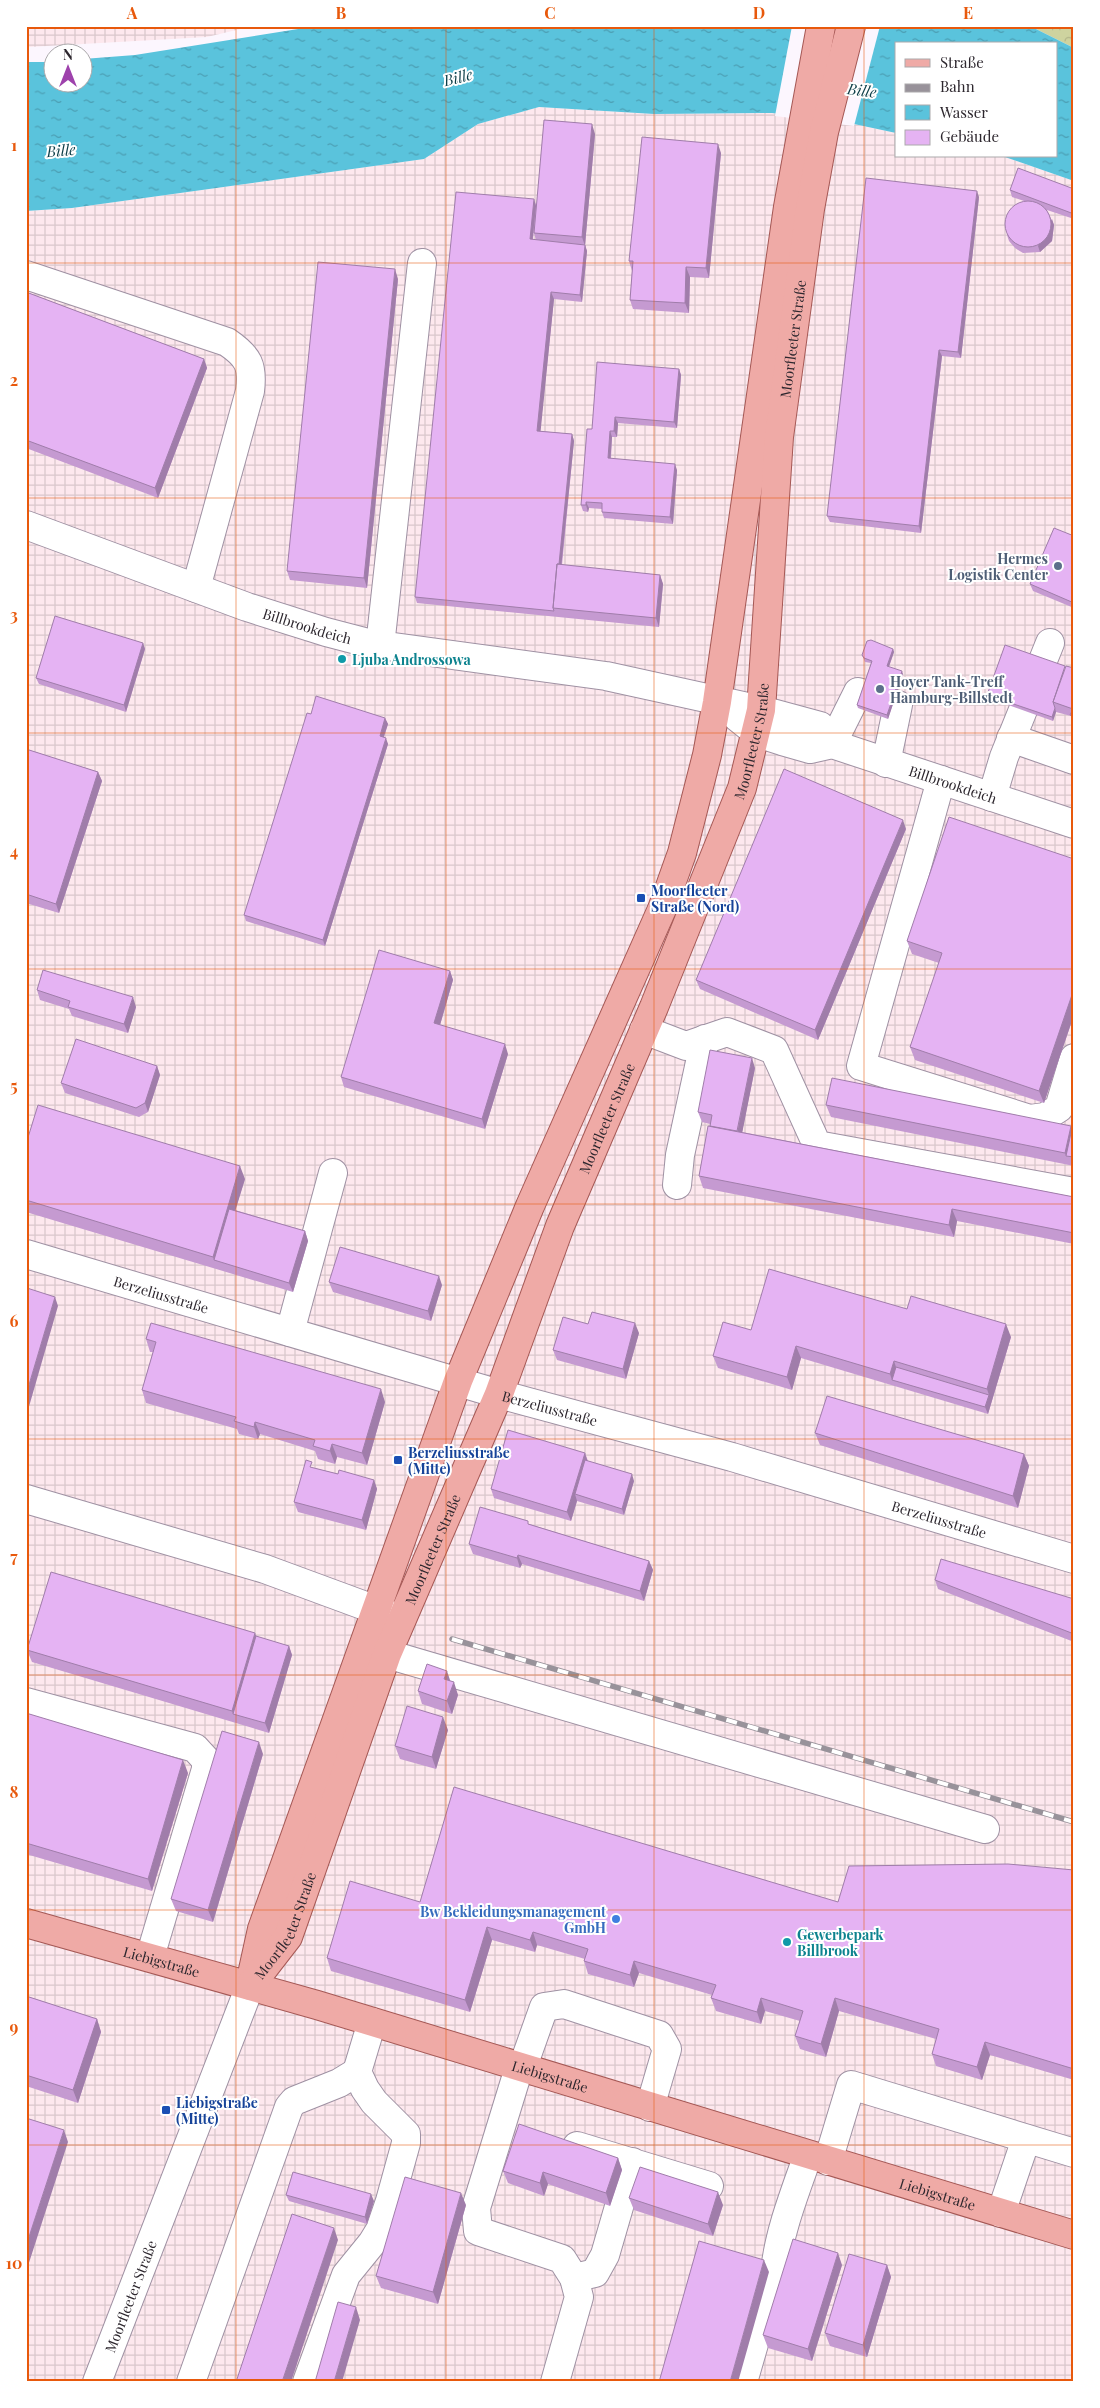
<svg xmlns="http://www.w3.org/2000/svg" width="1100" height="2408" viewBox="0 0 1100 2408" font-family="'Playfair Display',serif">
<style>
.industrial{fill:url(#industrial-grid)}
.park{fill:url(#park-crowns)}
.water{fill:url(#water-ripples)}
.pier{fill:#fcf6fe}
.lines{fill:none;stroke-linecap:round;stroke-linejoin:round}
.minor-casing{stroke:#9f91a3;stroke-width:30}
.major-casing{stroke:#a55855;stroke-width:30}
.minor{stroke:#fff;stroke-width:28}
.major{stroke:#efaaa6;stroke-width:28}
.rail-casing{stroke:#98929a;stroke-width:5.5}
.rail{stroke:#fff;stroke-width:4;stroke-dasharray:11;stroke-linecap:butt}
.wall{fill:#c59ad1;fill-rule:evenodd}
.shaded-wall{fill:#a07daa}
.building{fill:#e5b3f3;stroke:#a07daa}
.grid{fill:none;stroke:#e8590c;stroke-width:1;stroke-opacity:0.55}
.service-dot{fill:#5c6f8a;stroke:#fff;stroke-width:2}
.culture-dot{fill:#0f9aa8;stroke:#fff;stroke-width:2}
.transit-dot{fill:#1a4fb4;stroke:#fff;stroke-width:2}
.shop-dot{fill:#3f7fe0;stroke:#fff;stroke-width:2}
.labels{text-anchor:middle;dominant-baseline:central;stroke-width:4;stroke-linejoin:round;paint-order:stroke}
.street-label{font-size:14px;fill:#2d272e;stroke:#fff}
.service-label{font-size:14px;font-weight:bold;fill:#4e5e75;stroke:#fff;text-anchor:end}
.culture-label{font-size:14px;font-weight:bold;fill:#0d838f;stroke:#fff;text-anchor:start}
.transit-label{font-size:14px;font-weight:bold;fill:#164399;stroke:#fff;text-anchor:start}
.shop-label{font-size:14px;font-weight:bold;fill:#366cbe;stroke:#fff;text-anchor:end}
.water-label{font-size:15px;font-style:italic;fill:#0d3e48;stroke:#fff}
.neatline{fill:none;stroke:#e8590c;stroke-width:2}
.grid-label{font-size:16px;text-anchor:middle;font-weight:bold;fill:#e8590c}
</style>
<defs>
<pattern id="industrial-grid" width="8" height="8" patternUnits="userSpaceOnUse" patternTransform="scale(1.25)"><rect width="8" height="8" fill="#fde8ee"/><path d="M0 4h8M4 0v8" fill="none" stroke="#d9c7cc"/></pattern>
<pattern id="park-crowns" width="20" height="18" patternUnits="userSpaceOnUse" patternTransform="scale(1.25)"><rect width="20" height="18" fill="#ced39f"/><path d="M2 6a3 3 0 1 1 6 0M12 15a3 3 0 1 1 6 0" fill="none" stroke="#b1b589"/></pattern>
<pattern id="water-ripples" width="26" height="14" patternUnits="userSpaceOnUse" patternTransform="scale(1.25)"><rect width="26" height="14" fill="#5ac3dc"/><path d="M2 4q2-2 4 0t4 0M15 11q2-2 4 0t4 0" fill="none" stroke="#4b9eb3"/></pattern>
</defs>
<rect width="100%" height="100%" fill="#fcf6fe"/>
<path class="industrial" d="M26,26H253L207,37L29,47H26Z
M539,107L654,114L772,113L854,124L896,133V156H1002L1074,181V2382H26V211L72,208L424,159L478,124Z"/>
<path class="park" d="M1030,26H1074V48Z"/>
<path class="water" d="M317,26H1030L1074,48V181L1002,156H1056V44H896V133L854,124L772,113L654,114L539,107L478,124L424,159L72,208L26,211V62H52V82H82L83,59L135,55Z"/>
<path class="pier" d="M792,26H880L854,126L775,116Z"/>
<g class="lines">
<defs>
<g id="minor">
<path d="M26,275L227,342C249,357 253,366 250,391L196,588"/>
<path id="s1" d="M26,525L247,607L326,632L372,644L606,676L761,710L820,726L832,744"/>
<path d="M380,646L422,263"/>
<path id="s2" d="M737,717L757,733L782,741L810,749L832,744L1074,824"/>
<path d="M1011,738L1074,760"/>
<path d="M832,744L858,692L898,705L886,763"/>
<path d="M941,780L861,1066L1030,1119L1045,1117L1059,1108L1074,1058"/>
<path d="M992,797L1004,757L1050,643"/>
<path d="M644,1030L686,1046L727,1032L774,1050L817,1145L1074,1192"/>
<path d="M677,1185L680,1155L705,1039"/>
<path id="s3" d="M26,1254L499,1394L732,1457L1074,1559"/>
<path d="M290,1332L333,1173"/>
<path d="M26,1499L265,1569L398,1618"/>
<path d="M366,1646L387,1654L985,1829"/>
<path d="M26,1702L188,1746L195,1748L206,1760V1769L150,1957"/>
<path d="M519,2068L476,2208L478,2231L562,2259L574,2278L579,2297L555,2382"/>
<path d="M522,2069L544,2007L564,2004L659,2035L667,2049L650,2107"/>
<path d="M357,2072L372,2022"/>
<path d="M577,2146L709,2186"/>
<path d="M828,2161L851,2085L1074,2153"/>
<path d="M1001,2213L1026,2139"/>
<path d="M574,2278L595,2273L605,2255L632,2162"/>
<path id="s4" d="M97,2382L250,1986"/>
<path d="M191,2382L289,2107L294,2101L339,2083L357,2072L365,2089L374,2102L406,2134V2143L390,2201L380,2230L372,2243L346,2275L307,2382"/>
<path d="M743,2382L775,2271C779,2232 795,2192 808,2155"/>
</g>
<g id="major">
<path id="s5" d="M26,1923L317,2005L1074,2235"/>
<path d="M251,1979L262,1929L458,1381L530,1206L662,909L682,853L707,755L717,702L788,207L821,26"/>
<path id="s6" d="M250,1986L288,1937L387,1654L499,1394L560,1226L654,1007L742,788L761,710L779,437L810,209L824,132L851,26"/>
</g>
</defs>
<use href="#minor" class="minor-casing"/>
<use href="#major" class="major-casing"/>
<use href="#minor" class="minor"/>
<use href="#major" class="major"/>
<defs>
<path id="rail" d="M452,1639L1074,1822"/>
</defs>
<use href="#rail" class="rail-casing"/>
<use href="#rail" class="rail"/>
</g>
<path class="wall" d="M595,134L585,245L587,251L582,302L554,299L540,431L572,434L574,441L562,565L660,575L663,584L659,627L417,603L415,597L534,199L536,205ZM536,213L534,233L536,240L533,239Z
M721,153L709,278L690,277L689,313L633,309L630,300L632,271L629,261Z
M1074,189V219L1047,210L1054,225L1052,241L1040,252L1023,253L1015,248L1009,241L1007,235L1024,201L1012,197L1010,190Z
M979,197L961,358L942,356L921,533L830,522L827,516Z
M398,279L367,588L290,580L287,571Z
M26,292L204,359L207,368L158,498L26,448Z
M679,369L681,375L677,428L618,423L617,437H612L611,459L677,470L673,524L604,518L602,512V509L589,508L588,512L583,511L581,505L592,429Z
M1074,536V608L1033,591L1030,584Z
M143,643L145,649L126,712L39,684L36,678Z
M893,649L894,652L889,667L903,674L888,719L858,708L857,705L871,663L865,662L862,655Z
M1074,668V725L1071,716L1056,712L1053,721L989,698L987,695Z
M311,714L385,718L388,724L384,737L388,744L325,946L246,921L244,915Z
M26,749L98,772L102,781L59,913L26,903Z
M906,829L818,1040L700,989L696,980Z
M1074,859V1015L1044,1103L915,1060L910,1047L939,963L912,954L907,941Z
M450,971L453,980L440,1025L508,1054L485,1129L344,1087L341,1077Z
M37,990L136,1007L128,1033L72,1016L69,1009L40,1000Z
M157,1066L160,1075L148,1112L139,1117L65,1093L61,1083Z
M755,1068L742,1132L1074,1197V1244L957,1221L954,1237L703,1188L699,1176L710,1124L702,1122L698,1112Z
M826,1105L1072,1129L1074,1119V1166L831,1117Z
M26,1144L245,1179L235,1210L305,1231L308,1241L293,1292L26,1212Z
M329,1282L442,1285L431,1321L333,1292Z
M907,1309L1011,1337L988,1414L801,1358L792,1390L718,1368L713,1356L751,1330Z
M588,1324L639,1333L626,1379L557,1360L553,1350Z
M146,1339L385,1402L367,1465L337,1457L335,1464L318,1459L315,1451L260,1434L258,1439L239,1434L237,1429L146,1403L142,1390L153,1352H150Z
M815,1433L1024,1454L1029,1466L1018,1508L820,1445Z
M585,1453L588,1461L634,1481L624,1515L577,1501L571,1521L494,1498L491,1489Z
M314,1468L338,1474L374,1480L377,1489L366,1530L298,1512L294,1502Z
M529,1524L649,1561L653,1570L644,1601L522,1564L520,1568L473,1554L469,1544Z
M935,1580L1074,1599V1642L938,1589Z
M289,1646L292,1655L269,1733L32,1662L27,1650Z
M451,1681L458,1695L452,1714L422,1704L418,1691Z
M26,1713L188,1773L152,1891L26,1854Z
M448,1730L436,1769L400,1759L395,1746Z
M263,1754L213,1922L176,1911L171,1899Z
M1074,1870V2080L990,2055L982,2080L936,2066L932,2054L936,2039L839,2011L826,2057L800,2049L795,2036L800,2021L765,2011L761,2024L716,2011L711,1998L712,1995L639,1973L634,1987L588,1974L584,1961L585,1959L537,1945L535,1952L492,1940L470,2012L331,1971L327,1958L420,1902H838Z
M26,1996L97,2019L101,2032L78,2103L26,2086Z
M618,2158L622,2170L610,2206L548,2184L544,2196L508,2183L503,2171Z
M286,2195L374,2201L367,2224L289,2201Z
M629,2198L723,2205L713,2236L634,2210Z
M466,2205L438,2304L381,2288L376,2276Z
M842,2265L812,2361L768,2348L763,2335Z
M887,2265L891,2277L867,2357L830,2346L825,2333Z"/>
<path class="shaded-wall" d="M592,124L595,134L585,245L587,251L582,302L580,295L585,246L582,237Z
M718,144L721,153L709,278L706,268Z
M977,191L979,197L961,358L958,352Z
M534,199L536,206L532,245L530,239Z
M1052,219L1054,225L1052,241L1040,252L1038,246Z
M686,267L690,277L689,313L685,303Z
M395,269L398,279L367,588L364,578Z
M551,292L554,299L540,437L537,431Z
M939,350L942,356L921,533L919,526Z
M204,359L207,368L158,498L155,488Z
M679,369L681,375L677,428L674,422Z
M615,417L618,423L617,437L614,431Z
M610,431L612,437L610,465L608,458Z
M572,434L574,441L557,608H554Z
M675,464L677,470L673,524L670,517Z
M586,502L589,508L588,512L586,505Z
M660,575L663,584L659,627L656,618Z
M143,643L145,649L126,712L124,705Z
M893,649L894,652L888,669L887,666Z
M902,671L903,674L888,719L887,715Z
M1055,708L1056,712L1053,721L1052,717Z
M385,718L388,724L382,742L380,736Z
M386,738L388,744L325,946L323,940Z
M98,772L102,781L59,913L56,904Z
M903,820L906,829L818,1040L815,1030Z
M450,971L453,980L438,1032L434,1023Z
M1074,989V1015L1044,1103L1039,1091Z
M133,997L136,1007L128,1033L124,1024Z
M505,1044L508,1054L485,1129L482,1119Z
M752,1058L755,1068L740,1144L737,1134Z
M157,1066L160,1075L148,1112L145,1103Z
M1071,1126L1074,1135L1066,1156L1065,1153Z
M240,1166L245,1179L220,1261L214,1260L213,1257Z
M952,1209L957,1221L954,1237L949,1225Z
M305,1231L308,1241L293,1292L289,1283Z
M439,1276L442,1285L431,1321L428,1311Z
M55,1297L58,1306L26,1417V1395Z
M635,1323L639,1333L626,1379L623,1369Z
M1006,1324L1011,1337L988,1414L985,1407L989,1395L987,1389Z
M796,1346L801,1358L792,1390L787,1377Z
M894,1361L898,1373L892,1380L890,1374Z
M381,1389L385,1402L367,1465L362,1453Z
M255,1422L260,1434L258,1439L254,1427Z
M332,1444L337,1457L335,1464L330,1451Z
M585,1453L588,1463L575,1494L577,1501L571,1521L567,1512Z
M1024,1454L1029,1466L1018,1508L1013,1496Z
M632,1474L634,1481L624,1515L622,1509Z
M374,1480L377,1489L366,1530L362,1520Z
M518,1555L522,1564L520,1568L517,1558Z
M649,1561L653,1570L644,1601L640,1591Z
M255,1633L260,1646L233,1714L236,1723L232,1711Z
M289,1646L292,1655L269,1733L265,1723Z
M447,1671L451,1683L444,1679Z
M454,1682L458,1695L452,1714L447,1701Z
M443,1717L448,1730L436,1769L432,1757Z
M259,1742L263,1754L213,1922L208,1910Z
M183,1760L188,1773L152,1891L148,1879Z
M487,1927L492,1940L470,2012L465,2000Z
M533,1932L537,1945L535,1952L530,1940Z
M634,1961L639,1973L634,1987L630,1975Z
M761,1998L765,2011L761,2024L757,2012Z
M835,1998L839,2011L826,2057L821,2044Z
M97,2019L101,2032L78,2103L73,2090Z
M985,2042L990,2055L982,2080L977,2067Z
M64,2130L68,2142L26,2272V2246Z
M618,2158L622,2170L610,2206L606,2193Z
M543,2172L548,2184L544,2196L540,2183Z
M718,2192L723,2205L713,2236L708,2224Z
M461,2193L466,2205L438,2304L433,2292Z
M371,2194L374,2201L367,2224L365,2217Z
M334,2228L338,2240L291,2382H282Z
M838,2253L842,2265L812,2361L808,2349Z
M764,2260L769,2272L738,2382H730Z
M887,2265L891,2277L867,2357L863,2345Z
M356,2307L360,2320L342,2382H334Z"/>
<path class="building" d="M544,120L592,124L582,237L534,233Z
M642,137L718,144L706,268L686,267L685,303L630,300L633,261H629Z
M1018,168L1074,189V214L1010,190Z
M866,178L977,191L958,352L939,350L919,526L827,516Z
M456,192L534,199L530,239L585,245L580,295L551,292L537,431L572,434L559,564H557L553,608L554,611L415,597Z
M1005 224a23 23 0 1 1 46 0a23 23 0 1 1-46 0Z
M318,262L395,269L364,578L287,571Z
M26,292L204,359L155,488L26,440Z
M597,362L679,369L674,422L615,417L614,431H610L608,458L675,464L670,517L602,512V503L586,502V505H581L587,429H592Z
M1054,528L1074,536V603L1030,584Z
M557,564L660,575L656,618L553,608Z
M55,616L143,643L124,705L36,678Z
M871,640L893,649L887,666L902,671L887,715L857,705L872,661L864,658L862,655L867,641Z
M1005,645L1065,666L1053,702L1055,708L1052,717L987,695Z
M1066,666L1074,668V717L1070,715L1073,709L1053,702Z
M316,696L385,718L380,736L386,738L323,940L244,915L307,713L311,714Z
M26,749L98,772L56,904L26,894Z
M784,769L903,820L815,1030L696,980Z
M949,817L1074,859V989L1039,1091L910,1047L942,953L907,941Z
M379,950L450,971L434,1023L505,1044L482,1119L341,1077Z
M43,970L133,997L124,1024L68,1007L70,1001L37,990Z
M76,1039L157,1066L145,1103L136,1108L61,1083Z
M710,1050L752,1058L737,1131L710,1126L712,1115L698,1112Z
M832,1078L1071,1126L1065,1153L826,1105Z
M38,1105L240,1166L213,1257L26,1200V1144Z
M1074,1119V1157L1066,1156Z
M708,1126L1074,1197V1233L952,1209L949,1225L699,1176Z
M229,1209L305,1231L289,1283L214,1260Z
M340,1247L439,1276L428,1311L329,1282Z
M769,1269L907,1309L911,1296L1006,1324L987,1389L894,1361L890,1374L796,1346L787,1377L713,1356L723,1322L751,1330Z
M27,1288L55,1297L26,1395V1290Z
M592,1312L635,1323L623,1369L553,1350L563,1317L588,1324Z
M151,1323L381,1389L362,1453L332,1444L330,1451L313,1446L315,1440L255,1422L254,1427L234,1421L236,1417L142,1390L156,1342L146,1339Z
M896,1367L989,1395L985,1407L892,1380Z
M827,1396L1024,1454L1013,1496L815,1433Z
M508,1430L585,1453L567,1512L491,1489Z
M306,1460L312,1462L310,1467L338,1474L339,1470L374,1480L362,1520L294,1502Z
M585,1460L632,1474L622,1509L575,1494Z
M480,1507L528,1521V1524L649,1561L640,1591L518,1555L517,1558L469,1544Z
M941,1559L1074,1599V1634L935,1580Z
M51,1572L255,1633L232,1711L27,1650Z
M256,1636L289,1646L265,1723L233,1714Z
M427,1664L447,1671L444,1679L454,1682L447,1701L418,1691Z
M407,1706L443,1717L432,1757L395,1746Z
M26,1713L183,1760L148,1879L26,1843Z
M222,1731L259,1742L208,1910L171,1899Z
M454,1787L838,1902L849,1866L1008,1864L1074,1870V2069L985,2042L977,2067L932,2054L939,2029L835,1998L821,2044L795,2036L803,2011L761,1998L757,2012L711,1998L716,1985L634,1961L630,1975L584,1961L588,1949L533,1932L530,1940L487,1927L465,2000L327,1958L350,1881L420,1902Z
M26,1996L97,2019L73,2090L26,2075Z
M26,2118L64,2130L26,2246Z
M519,2124L618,2158L606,2193L543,2172L540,2183L503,2171Z
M640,2167L718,2192L708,2224L629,2198Z
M293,2172L371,2194L365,2217L286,2195Z
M405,2177L461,2193L433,2292L376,2276Z
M292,2214L334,2228L282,2382H236Z
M793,2239L838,2253L808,2349L763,2335Z
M699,2241L764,2260L730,2382H659Z
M849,2254L887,2265L863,2345L825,2333Z
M338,2302L356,2307L334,2382H315Z"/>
<path class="grid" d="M236,26V2382M446,26V2382M654,26V2382M864,26V2382M26,263H1074M26,498H1074M26,733H1074M26,969H1074M26,1204H1074M26,1439H1074M26,1675H1074M26,1910H1074M26,2145H1074"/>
<g class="service-dot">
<circle cx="1058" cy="566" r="5"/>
<circle cx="880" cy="689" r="5"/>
</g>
<g class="culture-dot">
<circle cx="342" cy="659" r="5"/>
<circle cx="787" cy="1942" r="5"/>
</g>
<g class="transit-dot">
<rect x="636" y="893" width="10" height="10" rx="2.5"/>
<rect x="393" y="1455" width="10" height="10" rx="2.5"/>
<rect x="161" y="2105" width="10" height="10" rx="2.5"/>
</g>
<circle class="shop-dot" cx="616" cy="1919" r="5"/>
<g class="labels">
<g class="street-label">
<text stroke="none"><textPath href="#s6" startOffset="1751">Moorfleeter Straße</textPath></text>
<text stroke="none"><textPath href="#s1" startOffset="299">Billbrookdeich</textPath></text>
<text stroke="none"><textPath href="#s6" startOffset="1346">Moorfleeter Straße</textPath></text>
<text stroke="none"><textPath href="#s2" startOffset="231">Billbrookdeich</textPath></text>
<text stroke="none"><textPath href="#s6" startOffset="941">Moorfleeter Straße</textPath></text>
<text stroke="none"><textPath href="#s3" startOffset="141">Berzeliusstraße</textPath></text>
<text stroke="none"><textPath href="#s3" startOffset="546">Berzeliusstraße</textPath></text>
<text stroke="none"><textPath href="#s3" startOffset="951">Berzeliusstraße</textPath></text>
<text stroke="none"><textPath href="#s6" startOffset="476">Moorfleeter Straße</textPath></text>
<text stroke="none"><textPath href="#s6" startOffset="71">Moorfleeter Straße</textPath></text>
<text stroke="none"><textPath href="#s5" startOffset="141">Liebigstraße</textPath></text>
<text stroke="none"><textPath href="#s5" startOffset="546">Liebigstraße</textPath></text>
<text stroke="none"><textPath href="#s5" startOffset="951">Liebigstraße</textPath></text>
<text stroke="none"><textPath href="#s4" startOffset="92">Moorfleeter Straße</textPath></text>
</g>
<g class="service-label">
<text x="1048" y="558">Hermes<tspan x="1048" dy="16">Logistik Center</tspan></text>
<text x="890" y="681" text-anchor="start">Hoyer Tank-Treff<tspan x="890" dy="16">Hamburg-Billstedt</tspan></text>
</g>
<g class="culture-label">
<text x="352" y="659">Ljuba Androssowa</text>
<text x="797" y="1934">Gewerbepark<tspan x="797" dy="16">Billbrook</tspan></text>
</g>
<g class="transit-label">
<text x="651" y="890">Moorfleeter<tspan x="651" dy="16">Straße (Nord)</tspan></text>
<text x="408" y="1452">Berzeliusstraße<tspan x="408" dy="16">(Mitte)</tspan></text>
<text x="176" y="2102">Liebigstraße<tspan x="176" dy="16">(Mitte)</tspan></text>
</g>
<g class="shop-label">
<text x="606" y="1911">Bw Bekleidungsmanagement<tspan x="606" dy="16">GmbH</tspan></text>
</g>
<g class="water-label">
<text transform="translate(458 77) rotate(-14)">Bille</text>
<text transform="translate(862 90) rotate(8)">Bille</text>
<text transform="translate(61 150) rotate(-5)">Bille</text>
</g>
</g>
<rect width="1100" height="2408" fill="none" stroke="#ffffff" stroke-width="55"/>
<rect x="895" y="42" width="162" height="115" fill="#ffffff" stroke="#aba9ab"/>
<rect x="905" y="59" width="25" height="8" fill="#efaaa6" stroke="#aba9ab"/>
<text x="940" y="68" font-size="15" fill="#2d272e">Straße</text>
<rect x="905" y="84" width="25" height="8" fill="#98929a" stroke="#aba9ab"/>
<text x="940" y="92" font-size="15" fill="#2d272e">Bahn</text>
<rect x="905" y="105" width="25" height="15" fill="url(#water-ripples)" stroke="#aba9ab"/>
<text x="940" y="118" font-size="15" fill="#2d272e">Wasser</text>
<rect x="905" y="130" width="25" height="15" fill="#e5b3f3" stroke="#aba9ab"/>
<text x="940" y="142" font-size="15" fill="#2d272e">Gebäude</text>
<g transform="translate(68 68)"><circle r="24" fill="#ffffff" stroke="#aba9ab"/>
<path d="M0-4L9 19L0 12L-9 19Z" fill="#9e42ac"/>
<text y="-8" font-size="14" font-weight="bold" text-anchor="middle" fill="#2d272e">N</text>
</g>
<rect x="28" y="28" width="1044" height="2352" class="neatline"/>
<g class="grid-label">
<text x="132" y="19">A</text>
<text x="341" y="19">B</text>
<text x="550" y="19">C</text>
<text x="759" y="19">D</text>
<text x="968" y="19">E</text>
<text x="14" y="151">1</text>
<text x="14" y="386">2</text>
<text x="14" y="621">3</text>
<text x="14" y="857">4</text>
<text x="14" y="1092">5</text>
<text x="14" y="1327">6</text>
<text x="14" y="1563">7</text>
<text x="14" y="1798">8</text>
<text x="14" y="2033">9</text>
<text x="14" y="2269">10</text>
</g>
</svg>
